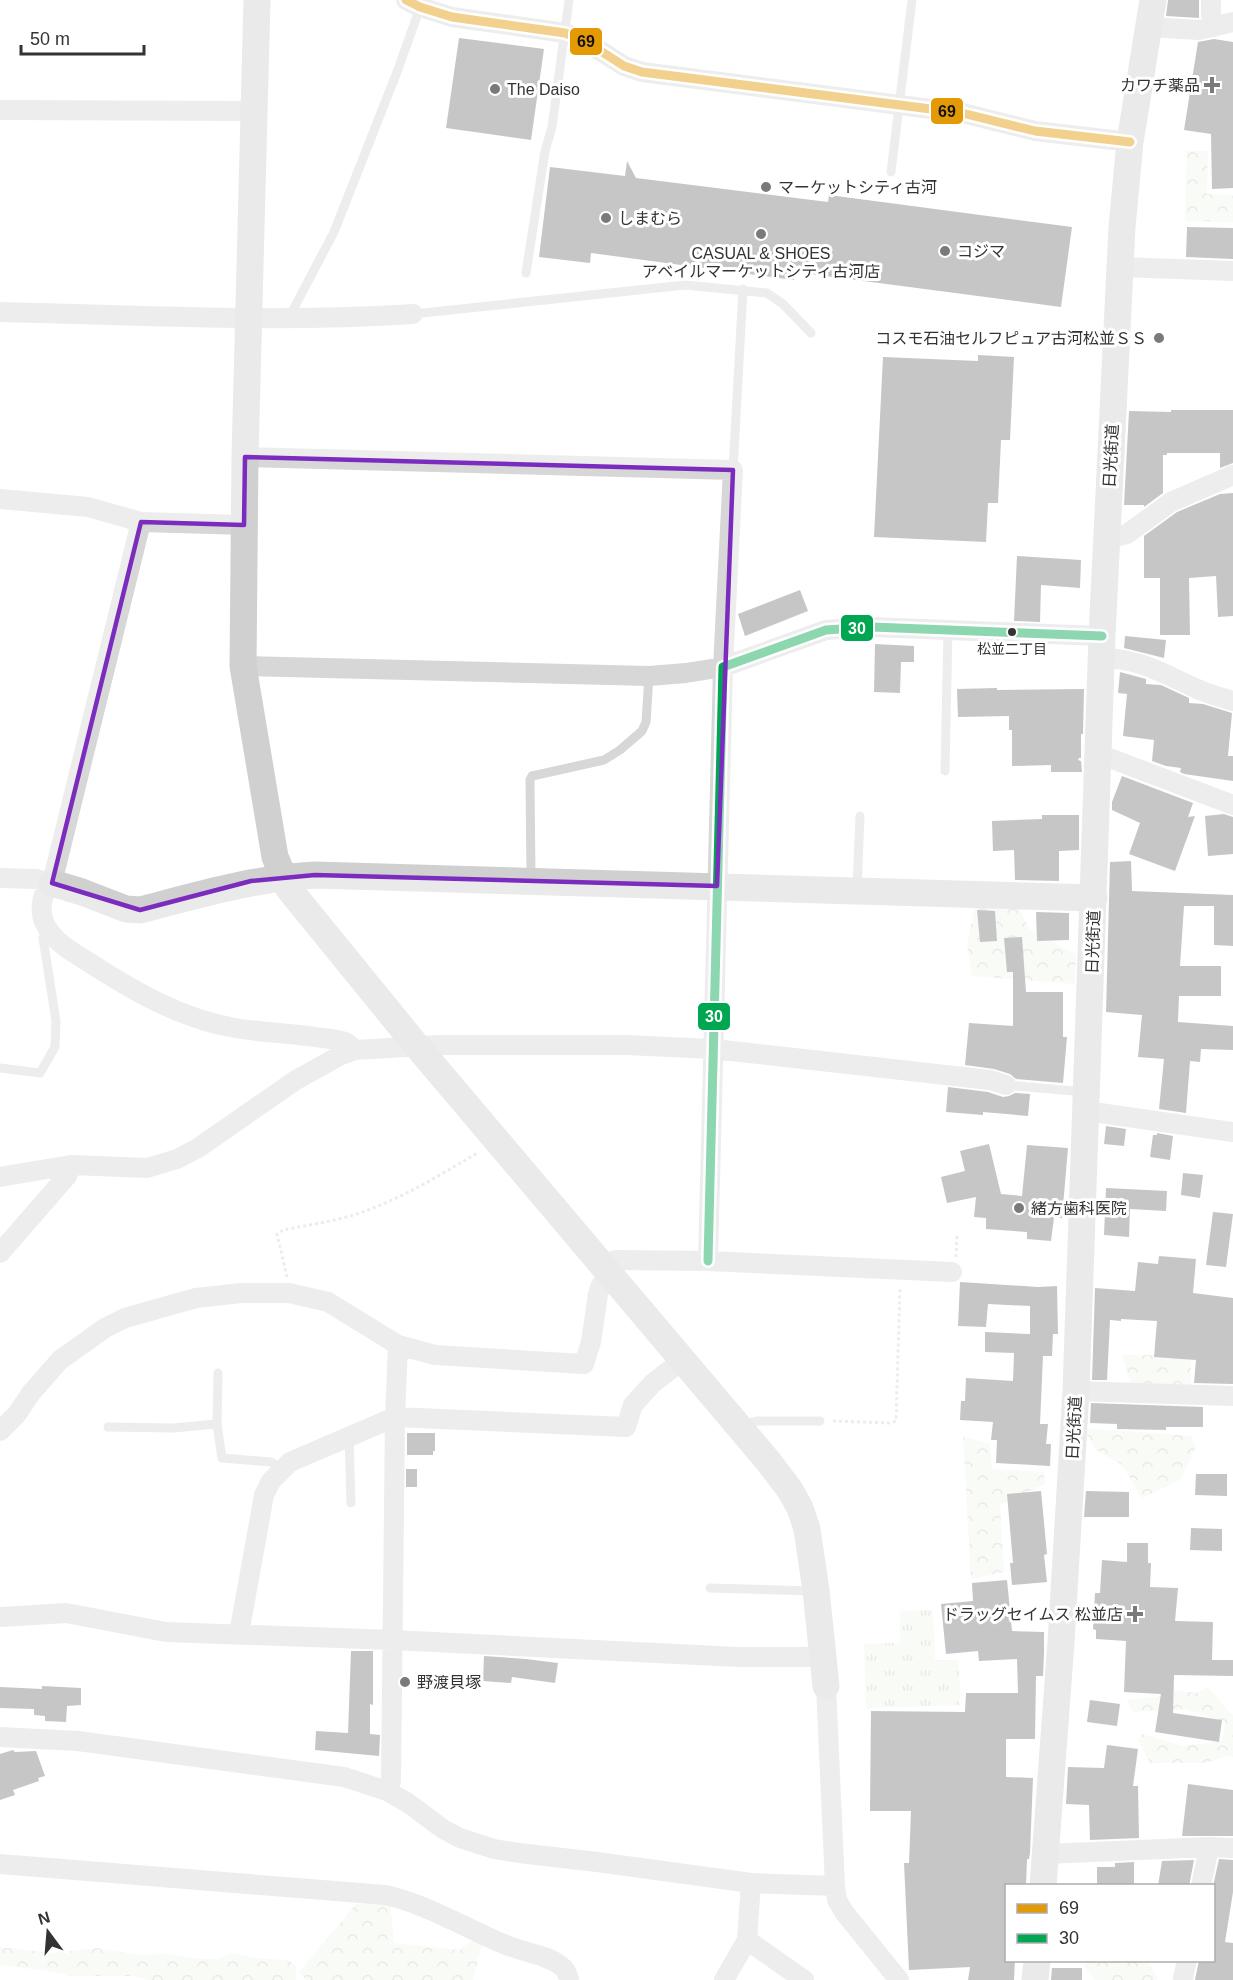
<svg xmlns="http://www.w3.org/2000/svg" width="1233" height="1980" viewBox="0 0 1233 1980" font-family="Arial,'Noto Sans JP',sans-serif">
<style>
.forest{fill:url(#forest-crowns)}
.park{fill:url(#park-tufts)}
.building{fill:#818181}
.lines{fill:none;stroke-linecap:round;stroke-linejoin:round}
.path{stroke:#d6d6d6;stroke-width:3;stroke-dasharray:3 3;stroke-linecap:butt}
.lane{stroke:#d7d7d7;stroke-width:9}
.street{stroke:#d7d7d7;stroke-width:20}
.secondary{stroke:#d0d0d0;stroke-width:27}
.bus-1-casing{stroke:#fff;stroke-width:14}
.bus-2-casing{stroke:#fff;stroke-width:14}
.bus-1{stroke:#e39a05;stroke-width:9}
.bus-2{stroke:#00a651;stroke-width:9}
.marked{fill:none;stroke:#7b2cbf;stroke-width:4.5;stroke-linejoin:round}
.poi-dot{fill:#7a7a7a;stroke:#fff;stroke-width:2}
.bus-dot{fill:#333;stroke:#fff;stroke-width:2}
.labels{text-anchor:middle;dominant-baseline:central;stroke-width:6;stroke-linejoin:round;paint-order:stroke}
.bus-label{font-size:14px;fill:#333;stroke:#fff}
.poi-label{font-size:16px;fill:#333;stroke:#fff;text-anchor:start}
.street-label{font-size:16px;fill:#333;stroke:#fff}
.line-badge{stroke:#fff;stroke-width:2}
.badge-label{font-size:16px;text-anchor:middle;font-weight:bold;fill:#fff}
.pale-badge-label{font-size:16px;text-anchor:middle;font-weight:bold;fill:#111}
</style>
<defs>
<pattern id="forest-crowns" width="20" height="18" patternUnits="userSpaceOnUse" patternTransform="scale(1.5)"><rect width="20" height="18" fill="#f1f5ed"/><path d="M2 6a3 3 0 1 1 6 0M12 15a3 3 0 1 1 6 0" fill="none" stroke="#cfd2cc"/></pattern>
<pattern id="park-tufts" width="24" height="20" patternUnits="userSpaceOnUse" patternTransform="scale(1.5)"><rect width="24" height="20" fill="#f1f5ed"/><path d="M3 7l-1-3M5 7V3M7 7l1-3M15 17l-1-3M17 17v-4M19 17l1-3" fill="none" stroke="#cfd2cc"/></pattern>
</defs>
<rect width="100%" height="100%" fill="#fff"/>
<path class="forest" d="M1187,151H1208L1207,194L1233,195V222L1185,221Z
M976,901L1018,906L1029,929L1076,954L1075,984L972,976L967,944Z
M1122,1355H1191V1401L1135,1398Z
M1083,1428L1191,1436L1196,1447L1180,1480L1142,1498L1122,1465L1096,1450Z
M963,1437L990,1444L992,1469L1044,1472L1045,1484L1000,1505L1004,1572L971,1579Z
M1207,1687C1218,1695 1221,1706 1233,1715V1757L1227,1756L1206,1763H1150L1138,1740L1142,1734L1183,1746L1222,1741L1225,1722L1186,1709L1133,1712L1127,1700L1158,1697L1168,1690L1196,1693Z
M390,1903L394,1943L460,1950L486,1929L473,1980H306L299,1972L356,1904Z
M0,1947L53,1953L96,1948L140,1955L168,1954L202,1959H217L232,1953L263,1959L288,1960L296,1966V1980H150L133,1976H72L50,1971L0,1965Z
M1086,1961H1148L1157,1978L1156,1980H1095L1084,1966Z"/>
<path class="park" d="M933,1610L935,1660H959L960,1705L866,1708L864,1644L900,1643V1611Z"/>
<path class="building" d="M1168,0H1199V18L1166,16Z
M459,38L544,49L531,140L446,128Z
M1214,39L1233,42V188L1212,189L1211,134L1184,130L1198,42Z
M627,161L636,178L828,202L829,195L1072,227L1061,307L795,272L794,280L591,253L590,263L539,257L550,167L625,176Z
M1187,227L1233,228V259L1186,257Z
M978,355L1014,357L1010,440H1001L998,503H988L986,542L874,537L883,357L978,361Z
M1171,410H1233V463L1220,468V453H1167V455H1163V493L1144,507V505H1124L1129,411L1171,412Z
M1233,493V616L1218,617L1216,576L1189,578L1190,635H1160V578H1144V536L1177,512L1220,494Z
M1017,556L1081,560L1080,588L1041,585L1040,622L1014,621Z
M800,590L808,611L745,636L738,614Z
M1125,636L1166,640L1164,658L1124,648Z
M875,644L914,646V662H901L900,693L874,692Z
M1120,672L1146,679V684L1161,685L1189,698V703L1203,704L1232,713L1228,756H1233V781L1184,774L1180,772L1181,768L1166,766L1152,761L1154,740L1123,736L1127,694L1118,693Z
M997,688V690L1084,689L1083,734H1081V758H1079L1078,760L1081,761L1082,772H1051V765L1012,766V730H1009V716L958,717L957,689Z
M1122,776L1193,803L1188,817L1195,816L1175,871L1129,854L1140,823L1112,810V802Z
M1224,814L1233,817V854L1208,856L1205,816Z
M1042,815H1079V850L1059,851V881L1015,880L1014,850L993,851L992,821L1042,819Z
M1131,861L1132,891L1233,895V946L1214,945V906H1184L1180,966H1221V996H1179L1178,1022L1233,1026V1050L1201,1049L1200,1062L1190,1061L1186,1113L1159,1109L1164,1059L1138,1057L1142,1015L1106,1012L1110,862Z
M977,910L995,911L997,941L980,942Z
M1036,912L1069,913V940L1037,941Z
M1022,937L1026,992H1063V1037H1067L1063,1083L1016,1079L1010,1074L994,1069L965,1065L969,1023L1013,1026V972H1007L1004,938Z
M948,1087L988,1092L1003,1097L1009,1096L1015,1093L1030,1094L1028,1116L983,1112V1115L946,1112Z
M1106,1126L1126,1129L1124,1146L1104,1144Z
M1157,1133L1173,1136L1170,1160L1150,1157L1153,1135H1157Z
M989,1144L1001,1194L1022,1196L1027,1145L1068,1148L1062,1218H1054L1051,1241L1027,1239V1232L986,1229V1218L974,1217L976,1197L947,1203L941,1177L965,1171L960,1151Z
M1183,1173L1203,1175L1200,1198L1181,1195Z
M1106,1188L1167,1191L1166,1211L1130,1209L1129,1237L1104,1235Z
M1213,1212L1233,1214L1226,1267L1206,1265Z
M1159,1256L1196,1259L1193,1293L1233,1298V1384L1194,1383L1196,1360L1154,1357L1157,1321L1121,1319V1321L1110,1320L1107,1380H1092L1095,1288L1135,1291L1138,1262L1158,1264Z
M960,1282L1038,1287L1057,1286L1058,1334H1053L1052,1356H1043L1040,1424H1048L1046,1444H1051L1050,1466L996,1463L997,1440H991L993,1422L960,1420L961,1401H965L966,1378L1013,1381L1014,1353L985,1352V1332L1030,1334V1306L988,1304L986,1327L958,1326Z
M1091,1403L1203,1407V1427H1166V1430L1117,1429V1424L1090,1423Z
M407,1433H435V1451H433V1455H407Z
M406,1469H417V1487H406Z
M1196,1474H1227V1496L1195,1495Z
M1041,1491L1047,1554L1044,1555L1047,1582L1012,1585L1010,1563H1013L1007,1494Z
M1086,1491L1129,1492V1517H1084Z
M1191,1528L1222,1529V1551L1190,1550Z
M1127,1543H1148V1563H1151L1150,1587L1178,1588L1175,1621L1213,1622L1212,1660H1233V1676L1174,1675L1173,1713L1222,1720L1219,1742L1155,1732L1161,1694L1124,1692L1126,1641L1096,1639V1630L1093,1629L1095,1593H1100L1102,1560L1127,1562Z
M1007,1580L1012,1631L1044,1632V1653L1043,1676H1036L1035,1739H1006V1777L1033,1778L1030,1853L1029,1859H1027L1026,1886H1006V1960H1015L1014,1980H968L970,1967L909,1970L904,1863H909L911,1811H870L871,1711L965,1712L966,1693H1018L1017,1659L979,1661L978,1651L946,1654L941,1604L973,1601L972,1583Z
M351,1651H373V1705L370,1704V1734L380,1735L379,1756L315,1750L316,1731L348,1733Z
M484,1656L526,1659L558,1663L555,1683L512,1677L511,1683L483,1681Z
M42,1686L81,1688V1705L67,1706L66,1722L45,1721V1716L34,1715V1709L0,1708V1687L42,1689Z
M1090,1700L1120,1704L1117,1726L1087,1722Z
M1107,1745L1138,1749L1133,1786H1138L1139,1838L1090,1840L1089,1805L1066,1804L1068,1767L1104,1768Z
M13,1750L15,1752L36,1751L45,1776L38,1778L39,1781L13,1790L15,1795L0,1800V1754Z
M1188,1784L1233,1790V1836H1182Z
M1219,1859L1233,1860V1892L1225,1942L1233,1943V1980H1195L1199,1960H1214L1213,1886Z
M1194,1860L1189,1886H1158L1162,1861Z
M1134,1862V1884L1097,1885V1867H1115V1863Z
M1052,1968H1082V1980H1051Z"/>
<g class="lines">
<path class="path" d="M956,1257L957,1234
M287,1277L277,1234L283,1230C313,1224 345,1220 373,1208C410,1194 445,1172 479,1152
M833,1421L889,1423L896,1421L900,1287"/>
<path class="lane" d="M891,172L912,0
M526,273L545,151L552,127L569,0
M413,314L685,285L767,293L783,304L811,333
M292,319L294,308L334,232L397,72L421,5
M733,470L743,289
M945,771L948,629
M531,878L530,780L532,776L604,760L620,750L642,731L646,722L649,676
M857,888L860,816
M0,1068L40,1073L55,1047L56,1021L43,938
M1006,1085L1085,1092
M217,1424L222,1458L271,1462L282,1469
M108,1427L173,1428L217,1424L218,1373
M743,1427L748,1423L758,1421H820
M349,1437L351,1503
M710,1588L813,1591"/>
<path class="street" d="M406,0L420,7L452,17L565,33L585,41L624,66L642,72L962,113L1035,131L1130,142
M1211,0V14L1213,27
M1149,27L1199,30L1233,22
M0,110L255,111
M1120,267L1233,271
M0,312C137,315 276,323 413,314
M0,499L88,507L141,522L244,525
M141,522L52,883C39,896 38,917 50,932C60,946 76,954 90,963C135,992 182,1019 235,1028C264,1033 293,1033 322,1038C329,1039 338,1039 345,1042C348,1043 352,1047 355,1050
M1107,539L1127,534L1171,502L1233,475
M1101,658C1141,658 1167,676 1202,691C1212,695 1223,698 1233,701
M243,666L649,676L686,673L723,667L733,470L245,457
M1099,754L1233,805
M0,878L36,879L52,883
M1086,1111L1233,1132
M0,1177L71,1165L147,1168L177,1159L198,1148L296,1080L341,1055L355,1050L439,1045H625L714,1049L990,1080L1006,1085
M0,1253L67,1176L71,1165
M708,1261L723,667L826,630L872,627L1102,636
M602,1264L616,1260L708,1261L952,1272
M1076,1391L1233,1396
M0,1431L17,1414L31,1393L60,1360L105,1328L125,1318L196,1298L241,1293H289L328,1302L398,1345L435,1355L584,1364L591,1342L598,1294L601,1285L611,1276
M0,1617L66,1613L166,1632L393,1640L738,1657H824
M239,1634L264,1495L271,1481L290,1462L395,1417L626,1427L633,1405L653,1383L683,1360
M826,1686L835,1886L837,1900L844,1912L899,1980
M0,1737L78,1741L344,1777L387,1791L408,1803L443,1829L460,1838L494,1849L519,1853L597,1862L751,1883L835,1886
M387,1791L391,1781L395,1417L398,1345
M1046,1854L1209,1847L1233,1848
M0,1864L385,1895C427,1904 465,1928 504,1944C521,1952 545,1954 560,1965C566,1969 568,1974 569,1980
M1201,1886L1209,1847
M747,1940L804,1980
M1183,1978L1187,1960
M724,1980L747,1940L751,1883"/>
<path class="secondary" d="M257,0L245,457L243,666L275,857L289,889L416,1045L768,1461L790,1490L800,1508L807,1529L816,1591L826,1686
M52,883L82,892L126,909L140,910C198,895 255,878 315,875L1094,898
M1043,1886L1061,1642L1076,1391L1102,636L1122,227L1130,142L1153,0
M1035,1980L1037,1960"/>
<defs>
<path id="bus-1" d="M406,0L420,7L452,17L565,33L585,41L624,66L642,72L962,113L1035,131L1130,142"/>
<path id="bus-2" d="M708,1261L723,667L826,630L872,627L1102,636"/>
</defs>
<use href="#bus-1" class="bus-1-casing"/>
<use href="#bus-2" class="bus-2-casing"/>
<use href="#bus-1" class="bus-1"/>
<use href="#bus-2" class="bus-2"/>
</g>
<path d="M0 0H1233V1980H0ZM245,457L733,470L717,886L315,875L251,881L140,910L52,883L141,522L244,525Z" fill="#fff" fill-opacity=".55" fill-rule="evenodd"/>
<path class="marked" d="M245,457L733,470L717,886L315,875L251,881L140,910L52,883L141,522L244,525Z"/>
<g class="poi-dot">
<path d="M1209 76h6v6h6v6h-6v6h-6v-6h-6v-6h6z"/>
<circle cx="495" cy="89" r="6"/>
<circle cx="766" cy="187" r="6"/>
<circle cx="606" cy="218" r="6"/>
<circle cx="761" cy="234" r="6"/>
<circle cx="945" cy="251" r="6"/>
<circle cx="1159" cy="338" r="6"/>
<circle cx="1019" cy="1208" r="6"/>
<path d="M1132 1605h6v6h6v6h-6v6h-6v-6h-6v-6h6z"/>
<circle cx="405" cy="1682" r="6"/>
</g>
<circle class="bus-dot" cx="1012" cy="632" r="5"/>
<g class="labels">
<g class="bus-label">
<text x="1012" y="649">松並二丁目</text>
</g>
<g class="poi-label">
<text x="1200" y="85" text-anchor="end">カワチ薬品</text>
<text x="507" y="89">The Daiso</text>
<text x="778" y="187">マーケットシティ古河</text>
<text x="618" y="218">しまむら</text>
<text x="957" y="251">コジマ</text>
<text x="761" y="253" text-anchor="middle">CASUAL &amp; SHOES<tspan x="761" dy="18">アベイルマーケットシティ古河店</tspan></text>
<text x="1147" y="338" text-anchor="end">コスモ石油セルフピュア古河松並ＳＳ</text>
<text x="1031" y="1208">緒方歯科医院</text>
<text x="1123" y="1614" text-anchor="end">ドラッグセイムス 松並店</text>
<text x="417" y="1682">野渡貝塚</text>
</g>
<g class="street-label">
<text transform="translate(1111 456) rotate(-87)">日光街道</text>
<text transform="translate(1093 942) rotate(-88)">日光街道</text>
<text transform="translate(1074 1428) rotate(-87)">日光街道</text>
</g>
</g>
<g class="line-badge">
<rect x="569" y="27" width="34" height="29" rx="6" fill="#e39a05"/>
<rect x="930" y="97" width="34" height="28" rx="6" fill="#e39a05"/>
<rect x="840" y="614" width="34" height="28" rx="6" fill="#00a651"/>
<rect x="697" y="1002" width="34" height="29" rx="6" fill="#00a651"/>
</g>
<g class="badge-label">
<text x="857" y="634">30</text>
<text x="714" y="1022">30</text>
</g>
<g class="pale-badge-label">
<text x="586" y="47">69</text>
<text x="947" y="117">69</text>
</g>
<rect x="1005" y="1884" width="210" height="78" fill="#ffffff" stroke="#adadad" stroke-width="1.5"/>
<rect x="1017" y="1904" width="30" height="9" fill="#e39a05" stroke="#adadad" stroke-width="1.5"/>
<text x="1059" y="1914" font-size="18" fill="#333333">69</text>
<rect x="1017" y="1934" width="30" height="9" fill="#00a651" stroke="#adadad" stroke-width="1.5"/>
<text x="1059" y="1944" font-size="18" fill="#333333">30</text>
<g transform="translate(48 1932) rotate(344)" stroke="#ffffff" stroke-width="4.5" paint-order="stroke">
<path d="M0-4.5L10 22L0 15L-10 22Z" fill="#333333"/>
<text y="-9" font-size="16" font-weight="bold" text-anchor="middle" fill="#333333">N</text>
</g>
<path d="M21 45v9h123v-9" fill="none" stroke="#333333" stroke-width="3"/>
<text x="30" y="45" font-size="18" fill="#333333" stroke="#ffffff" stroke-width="4.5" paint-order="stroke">50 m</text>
</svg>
